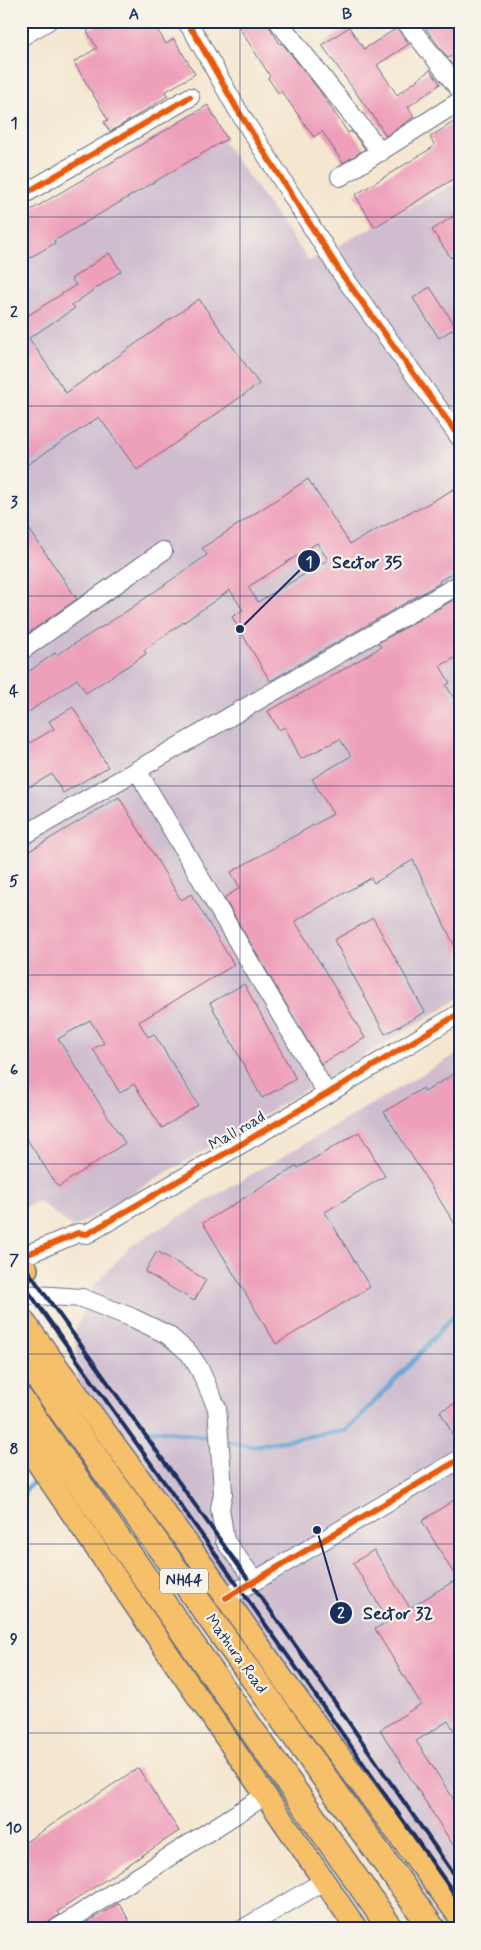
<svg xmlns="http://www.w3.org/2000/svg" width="481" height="1950" viewBox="0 0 481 1950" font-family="Mynerve,sans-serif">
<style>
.industrial{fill:#cfbdcf}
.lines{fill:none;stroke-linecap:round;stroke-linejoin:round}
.stream{stroke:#61a4d5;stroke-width:4.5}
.building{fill:#ee9fba;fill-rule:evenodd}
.minor-casing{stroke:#676f86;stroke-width:20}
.major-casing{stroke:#676f86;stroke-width:24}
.highway-casing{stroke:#676f86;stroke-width:28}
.minor{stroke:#fff;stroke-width:18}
.major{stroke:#f6c06b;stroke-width:21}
.highway{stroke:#f6c06b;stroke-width:25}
.rail{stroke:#1b2f5e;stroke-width:4}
.cycleway-casing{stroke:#f7f3e8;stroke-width:9}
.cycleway{stroke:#e8590c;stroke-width:6}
.grid{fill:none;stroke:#1b2f5e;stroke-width:1;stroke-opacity:0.55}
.labels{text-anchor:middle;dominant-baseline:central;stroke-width:4.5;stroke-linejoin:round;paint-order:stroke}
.shield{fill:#f7f3e8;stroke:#5d6a87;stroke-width:1}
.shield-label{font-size:15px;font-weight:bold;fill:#1b2f5e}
.street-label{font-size:16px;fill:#1b2f5e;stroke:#f7f3e8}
.leader{fill:none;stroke:#1b2f5e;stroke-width:2}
.callout-dot{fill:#1b2f5e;stroke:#f7f3e8;stroke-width:2}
.mark-label{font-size:15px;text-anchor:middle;font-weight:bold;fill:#fff}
.callout-label{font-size:18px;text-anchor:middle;font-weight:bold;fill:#1b2f5e;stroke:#f7f3e8;stroke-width:4.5;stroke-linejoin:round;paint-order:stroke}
.neatline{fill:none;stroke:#1b2f5e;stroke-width:2}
.grid-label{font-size:16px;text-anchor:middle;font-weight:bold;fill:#1b2f5e}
</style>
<rect width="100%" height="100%" fill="#f7f3e8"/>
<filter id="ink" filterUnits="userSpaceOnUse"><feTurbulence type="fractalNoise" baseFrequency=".02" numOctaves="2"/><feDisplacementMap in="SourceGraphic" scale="10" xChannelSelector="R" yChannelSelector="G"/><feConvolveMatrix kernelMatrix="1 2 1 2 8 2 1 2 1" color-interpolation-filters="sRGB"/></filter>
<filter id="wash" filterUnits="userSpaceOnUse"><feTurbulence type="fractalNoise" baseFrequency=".0096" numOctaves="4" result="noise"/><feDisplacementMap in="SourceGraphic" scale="20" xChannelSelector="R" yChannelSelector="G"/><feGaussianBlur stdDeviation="1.12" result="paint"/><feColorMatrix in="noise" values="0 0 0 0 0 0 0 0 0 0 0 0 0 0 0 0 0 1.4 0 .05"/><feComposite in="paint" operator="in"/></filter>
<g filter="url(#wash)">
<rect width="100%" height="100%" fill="#f4e6cf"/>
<path class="industrial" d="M223,141L309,261L460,181V998L73,1228L39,1201L21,1209V258Z
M460,1052V1929H456L78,1392L75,1332L95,1284L132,1245Z"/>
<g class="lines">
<path class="stream" d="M146,1430L165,1431L216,1439
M224,1441L253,1446L347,1430L417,1357L460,1308
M21,1505L26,1489L36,1480"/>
</g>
<g id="blocks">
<path class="building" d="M103,21H152L166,44L174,39L195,74L165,92L168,96L110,132L104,122L108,120L74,62L97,48L87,31Z
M235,21H266L280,44L282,43L320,91L348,133L351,131L365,149L343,163L322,131L314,137L281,91L278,93L268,78L270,76Z
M420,21H460V50L448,58Z
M349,27L364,49L397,28L409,44L377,65L397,95L430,70L440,84L408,107L414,117L386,136L372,114H371L322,45Z
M208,105L227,139L54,241L55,243L21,263V216Z
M460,118V175L375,227L355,195L435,146L430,137Z
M460,212V252L451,258L432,230Z
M109,253L121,271L72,305L75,308L29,338L66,393L199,299L259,384L137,470L99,417L21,469V320L76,285L71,279Z
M430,287L456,327L439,338L413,298Z
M308,479L350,544L414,510L415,511L454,489L460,499V569L439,581L440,583L270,681L232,617L243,610L230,590L144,650L146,654L86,693L77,679L21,717V677L55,653L56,655L121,615L207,555L202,548ZM317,543L328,560L258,602L248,587Z
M29,529L77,599L21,638V534Z
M460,596V655L440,666L450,683L446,685L460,708V957L413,860L374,883L371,878L295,921L365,1038L321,1064L224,898L240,888L231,872L333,814L312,779L351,756L340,739L301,759L285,727L279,730L268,711L317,685L381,647L378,643Z
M73,707L108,767L63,793L52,774L21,792V748L54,729L49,721Z
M119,797L181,900L191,894L234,965L139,1022L148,1037L154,1034L198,1105L162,1128L134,1084L120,1093L93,1049L104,1043L90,1020L58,1039L125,1143L58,1187L21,1130V1018L26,1015L21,1008V856Z
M373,918L425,1012L385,1034L334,940Z
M244,984L296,1079L262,1098L210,1003Z
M460,1070V1232L384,1112L423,1088L425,1092Z
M359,1132L385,1176L325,1212L370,1287L276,1344L203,1223L297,1166L298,1168Z
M157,1251L206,1280L194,1301L145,1272Z
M460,1401V1448L440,1411Z
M460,1496V1674L451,1679L460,1693V1739L448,1721L416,1741L460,1809V1856L380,1730L421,1704L375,1629L389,1621L353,1563L374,1550L410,1608L457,1579L422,1521Z
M138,1768L179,1831L57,1912L59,1915L39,1929H21V1845Z
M119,1903L134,1929H76L84,1924Z"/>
</g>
</g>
<g filter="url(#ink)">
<use href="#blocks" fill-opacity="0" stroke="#676f86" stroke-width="1"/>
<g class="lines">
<defs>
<path id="minor" d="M186,21L196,36L237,109L341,273L460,438
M278,21L381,152
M405,21L460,90
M21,37L48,21
M340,177L460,101
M21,196L190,97
M21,651L163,551
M137,770L327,1094
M21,837L460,584
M21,1257L78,1233L87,1234L327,1094L460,1013
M21,1294L82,1298L133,1318L168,1335L189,1353L199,1368L217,1408L222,1476L223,1494L220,1508L225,1541L255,1581
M226,1598L460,1459
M56,1929L266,1795
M243,1929L324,1881"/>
<path id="major" d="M21,1275L27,1269
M21,1317L196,1555L285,1682L460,1918
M21,1439L357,1929"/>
<path id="highway" d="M21,1354L433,1929
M21,1400L391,1929"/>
</defs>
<use href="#minor" class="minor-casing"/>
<use href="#major" class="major-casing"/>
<use href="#highway" class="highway-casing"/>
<use href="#minor" class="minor"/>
<use href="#major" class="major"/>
<use href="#highway" class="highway"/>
<path class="rail" d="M21,1261L305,1659L460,1883
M21,1281L295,1666L460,1902"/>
<defs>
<path id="cycleway" d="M186,21L196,36L237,109L341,273L460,438
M21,196L190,97
M21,1257L78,1233L87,1234L327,1094L460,1013
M226,1598L460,1459"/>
</defs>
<use href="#cycleway" class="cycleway-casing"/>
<use href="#cycleway" class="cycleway"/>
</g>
</g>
<path class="grid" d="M240,21V1929M21,217H460M21,406H460M21,596H460M21,786H460M21,975H460M21,1164H460M21,1354H460M21,1544H460M21,1733H460"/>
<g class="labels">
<rect class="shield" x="160" y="1568.5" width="48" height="25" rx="4"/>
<g class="shield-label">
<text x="184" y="1581">NH44</text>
</g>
<g class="street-label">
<text transform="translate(237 1131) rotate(-30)">Mall road</text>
<text transform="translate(236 1654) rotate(54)">Mathura Road</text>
</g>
</g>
<path class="leader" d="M240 629L309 561M317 1530L341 1613"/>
<g class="callout-dot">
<circle cx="240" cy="629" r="5"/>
<circle cx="317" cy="1530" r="5"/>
<circle cx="309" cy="561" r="12"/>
<circle cx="341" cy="1613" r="12"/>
</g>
<g class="mark-label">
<text x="309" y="567">1</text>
<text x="341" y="1618">2</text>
</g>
<g class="callout-label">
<text x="367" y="568">Sector 35</text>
<text x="398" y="1619">Sector 32</text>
</g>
<rect width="481" height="1950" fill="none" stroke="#f7f3e8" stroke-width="55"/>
<rect x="28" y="28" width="426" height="1894" class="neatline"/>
<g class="grid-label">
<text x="134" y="19">A</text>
<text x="347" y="19">B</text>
<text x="14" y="128">1</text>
<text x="14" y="317">2</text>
<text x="14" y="507">3</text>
<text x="14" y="696">4</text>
<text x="14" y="886">5</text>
<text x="14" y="1075">6</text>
<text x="14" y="1265">7</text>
<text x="14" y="1454">8</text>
<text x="14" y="1644">9</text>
<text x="14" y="1833">10</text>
</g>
</svg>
